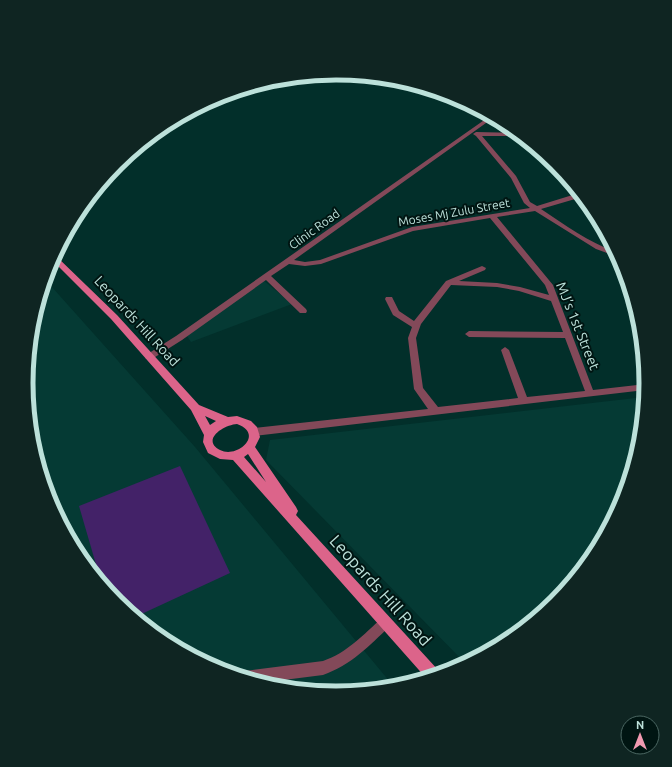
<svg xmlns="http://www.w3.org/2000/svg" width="672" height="767" viewBox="0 0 672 767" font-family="Ubuntu,sans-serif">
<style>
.built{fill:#053a34}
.green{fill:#432268}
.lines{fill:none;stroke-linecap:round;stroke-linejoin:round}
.minor{fill:#834959;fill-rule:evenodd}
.major{fill:#dc648a;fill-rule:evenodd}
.labels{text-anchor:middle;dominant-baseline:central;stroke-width:4;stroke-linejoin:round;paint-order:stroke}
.far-street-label{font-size:12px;fill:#bce1da;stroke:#001512}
.street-label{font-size:14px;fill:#bce1da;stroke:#001512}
.near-street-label{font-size:17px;fill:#bce1da;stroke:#001512}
.rim{fill:none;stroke:#bce1da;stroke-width:5}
</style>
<rect width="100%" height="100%" fill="#022f2a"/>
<path class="built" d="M263,280L292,304L191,342L187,336Z
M51,286L195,447L395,688L336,693L275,687L217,670L164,641L117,603L78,556L50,502L32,444L26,383L32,323L42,289Z
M644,397L640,444L622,502L594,556L555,603L508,641L466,664L266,460L270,440Z"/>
<path class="green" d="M180,466L230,573L135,617L117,603L102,585L79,506Z"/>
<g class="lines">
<path class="minor" d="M336,74H340L338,75L314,76Z
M380,78L387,79L378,81L376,80Z
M490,116L493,118L294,260L305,262L320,260L412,227L530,208L524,203L511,178L476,136L473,134L476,132L517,133L521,136H482L516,176L530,202L537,206L579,193L582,197L541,209C565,225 588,242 616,252L618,257L596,249L535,211L497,217L553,285L593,390L646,384L645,390L254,436L251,435L249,432L251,429L254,428L428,409L414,389L408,338L412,327L393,315L385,299L386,297H392L399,311L414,321L446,281L482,266L486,268L485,270L459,281L497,283L520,287L549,295L545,285L490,218L413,231L321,264L305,266L289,264L271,276L306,309L307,311L306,313H300L266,280L182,340L152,359H146L145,357L146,355L176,336ZM451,285L497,287L519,291L551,301L563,332L469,331L465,334L469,337L565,338L585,391L527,397L509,350L505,347L501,350L518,398L438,407L423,388L416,338L421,324Z
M527,142L536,149L537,152H533L526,143Z
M549,169C557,168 566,177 571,183H567L549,171Z
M386,616L390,618L392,622L390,626C369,646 351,665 323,675L260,683L239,676L240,673L245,671L323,661C347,653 364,634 382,618Z"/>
<path class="major" d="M55,255L117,315L199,405L228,417L237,416L251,421L257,427L260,437L255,447L296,507L298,511L296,515L439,671L441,674L426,678L233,460L220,459L208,453L203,442L204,435L191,410L111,319L52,260ZM205,416L216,421L210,425ZM237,424C265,434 237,459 220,450C201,440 223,425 237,424ZM248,454L266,482L244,457Z"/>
</g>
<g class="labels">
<g class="far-street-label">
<text transform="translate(454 212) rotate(-10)">Moses Mj Zulu Street</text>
<text transform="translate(314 229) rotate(-36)">Clinic Road</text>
</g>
<g class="street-label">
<text transform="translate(137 321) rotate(47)">Leopards Hill Road</text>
<text transform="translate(578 326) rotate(68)">MJ’s 1st Street</text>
</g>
<g class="near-street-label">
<text transform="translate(381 590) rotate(48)">Leopards Hill Road</text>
</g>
</g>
<path d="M0 0H672V767H0ZM33 383a303 303 0 1 1 606 0a303 303 0 1 1-606 0Z" fill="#0f2522" fill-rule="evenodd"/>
<path class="rim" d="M33 383a303 303 0 1 1 606 0a303 303 0 1 1-606 0Z"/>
<g transform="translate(640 735)"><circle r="19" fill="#001512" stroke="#4b6762"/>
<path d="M0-3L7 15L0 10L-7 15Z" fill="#f19ab1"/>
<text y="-6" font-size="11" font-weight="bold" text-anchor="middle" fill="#bce1da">N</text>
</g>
</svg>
